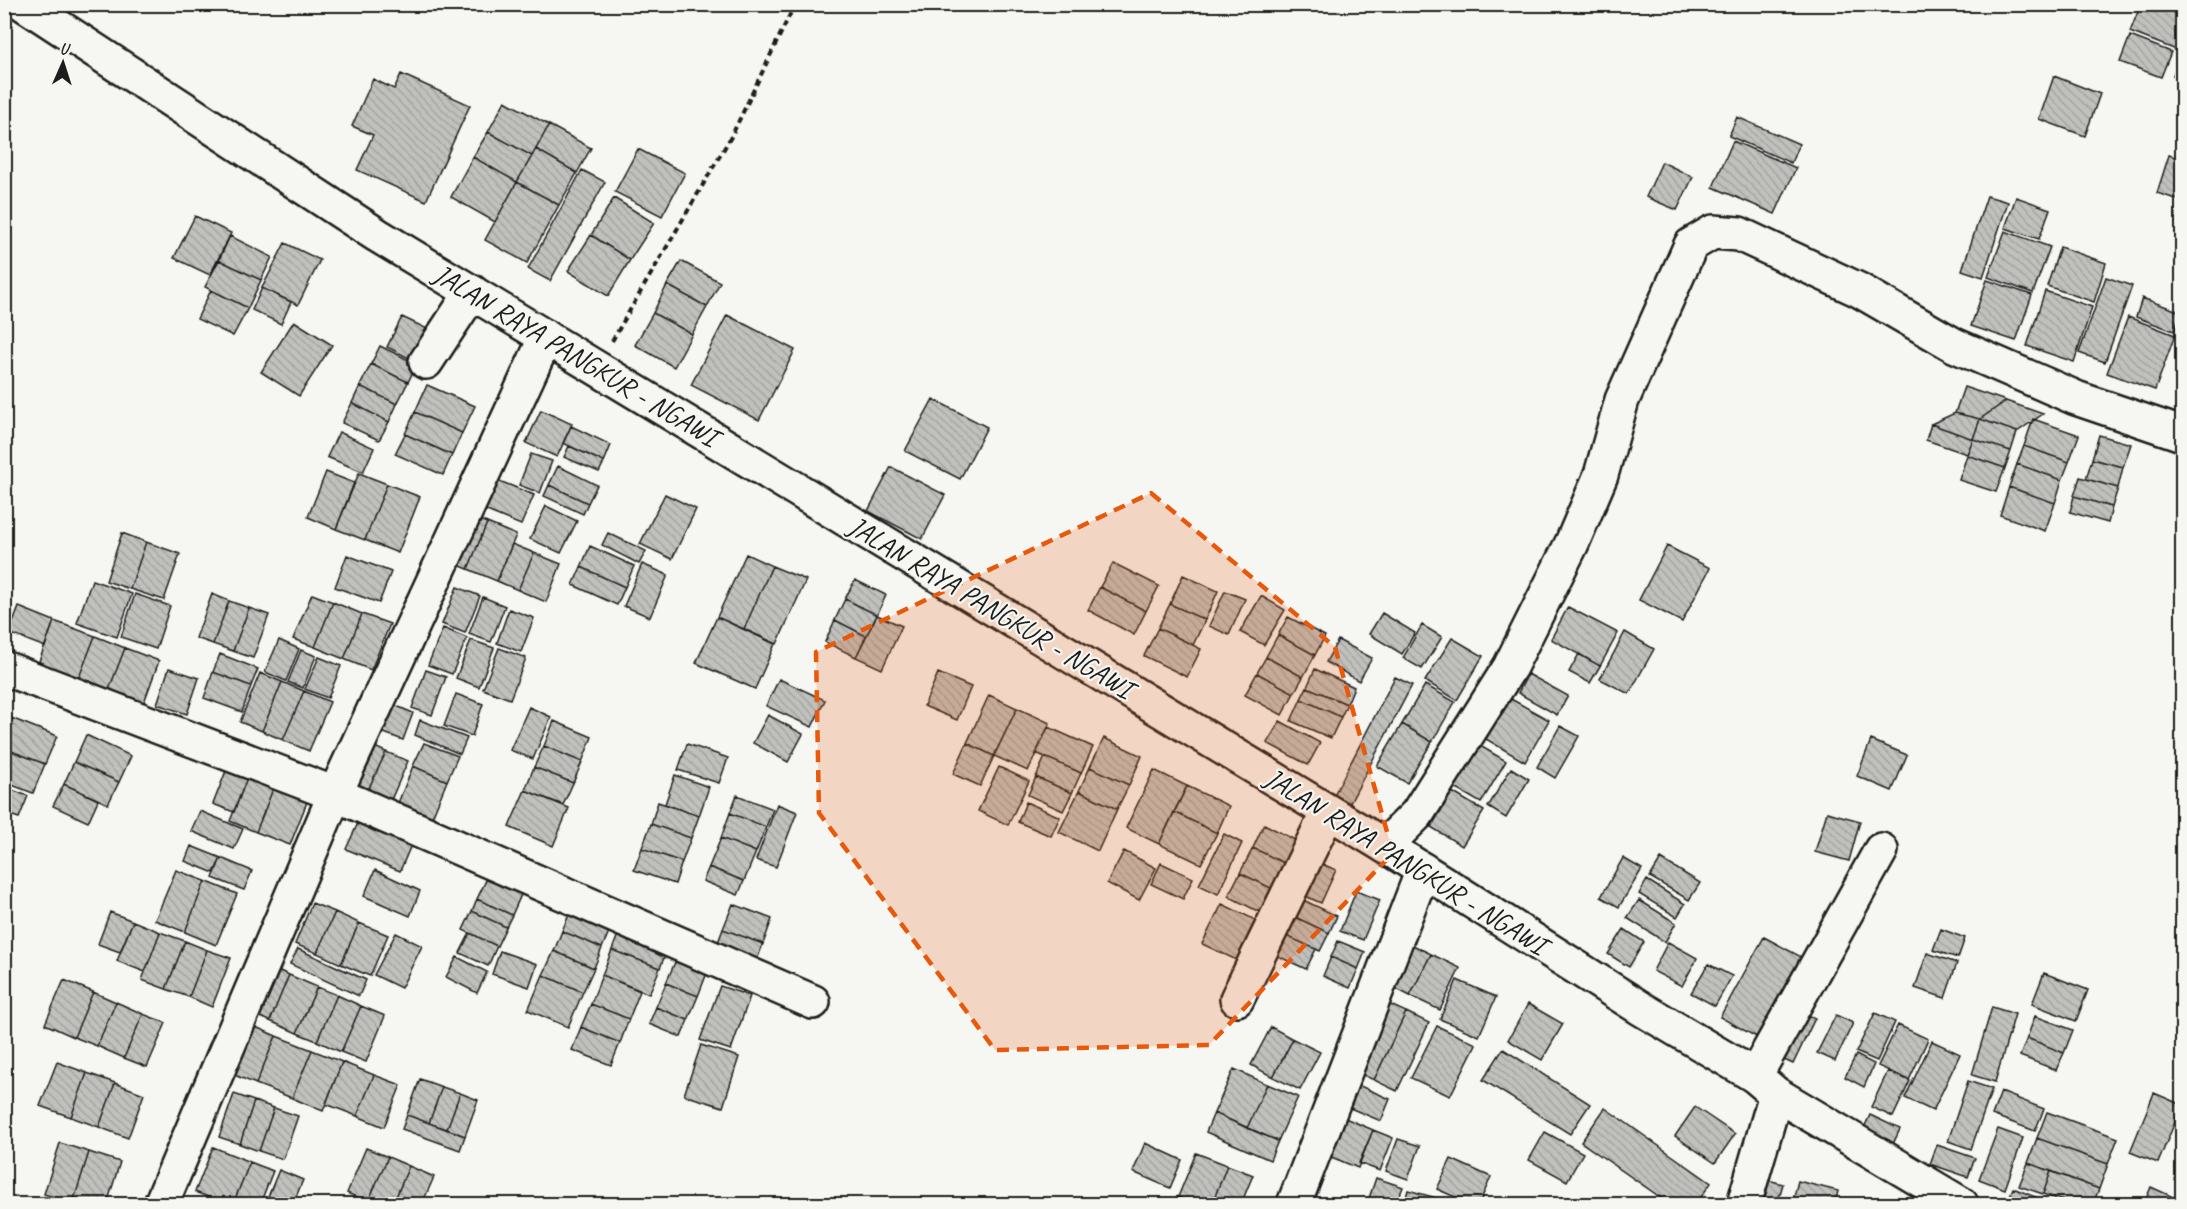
<svg xmlns="http://www.w3.org/2000/svg" width="2187" height="1209" viewBox="0 0 2187 1209" font-family="Caveat,sans-serif">
<style>
.building{fill:url(#building-back-hatch);stroke:#1c1c1c;stroke-width:1.5}
.lines{fill:none;stroke-linecap:round;stroke-linejoin:round}
.minor-casing{stroke:#1c1c1c;stroke-width:38}
.major-casing{stroke:#1c1c1c;stroke-width:38}
.path{stroke:#1c1c1c;stroke-width:4;stroke-dasharray:6 4.5;stroke-linecap:butt}
.minor{stroke:#f6f6f2;stroke-width:33}
.major{stroke:#f6f6f2;stroke-width:33}
.marked{fill:#e8590c;fill-opacity:0.2;stroke:#e8590c;stroke-width:4.5;stroke-dasharray:12 8;stroke-linejoin:round}
.labels{text-anchor:middle;dominant-baseline:central;stroke-width:4.5;stroke-linejoin:round;paint-order:stroke}
.street-label{font-size:28px;fill:#1c1c1c;stroke:#f6f6f2}
</style>
<defs>
<pattern id="building-back-hatch" width="6" height="6" patternUnits="userSpaceOnUse" patternTransform="scale(1.5)"><rect width="6" height="6" fill="#c0c0bd"/><path d="M-1 5l2 2M0 0l6 6M5-1l2 2" fill="none" stroke="#a4a4a2"/></pattern>
</defs>
<rect width="100%" height="100%" fill="#f6f6f2"/>
<filter id="ink" filterUnits="userSpaceOnUse"><feTurbulence type="fractalNoise" baseFrequency=".0167" numOctaves="2"/><feDisplacementMap in="SourceGraphic" scale="12" xChannelSelector="R" yChannelSelector="G"/><feConvolveMatrix kernelMatrix="1 2 1 2 8 2 1 2 1" color-interpolation-filters="sRGB"/></filter>
<g filter="url(#ink)">
<path class="building" d="M2141,4H2182V42L2179,51L2130,32Z
M2130,36L2171,52L2161,77L2120,62Z
M2182,53V79L2173,75Z
M401,74L470,105L426,201L357,170L373,135L352,126L373,79L394,89Z
M2054,76L2100,94L2085,136L2039,119Z
M505,101L549,125L532,156L488,132Z
M1737,117L1799,144L1791,163L1729,136Z
M549,125L591,148L577,173L536,149Z
M488,132L532,156L517,182L473,157Z
M1733,141L1796,168L1775,214L1713,187Z
M536,149L577,173L559,205L517,182Z
M638,149L685,173L662,216L615,192Z
M2169,155L2182,159V201L2157,193Z
M473,157L517,182L495,222L451,197Z
M1662,162L1693,177L1677,210L1646,197Z
M582,170L605,182L550,281L528,269Z
M517,182L559,205L527,263L485,240Z
M1987,196L2008,202L1983,277L1962,270Z
M2016,197L2050,209L2039,239L2005,228Z
M614,198L654,223L630,260L591,235Z
M195,216L231,233L210,275L174,258Z
M2005,231L2050,247L2033,293L1988,277Z
M591,235L630,260L608,296L568,271Z
M230,236L272,257L261,280L219,260Z
M285,243L320,260L298,305L262,288Z
M2060,247L2106,263L2094,302L2047,286Z
M219,260L261,280L248,308L205,287Z
M681,261L720,282L707,307L667,285Z
M2106,277L2132,286L2105,362L2079,353Z
M1987,280L2032,295L2016,341L1971,326Z
M667,285L707,307L692,334L653,313Z
M262,288L291,302L281,324L252,310Z
M211,290L248,308L233,336L197,319Z
M2045,291L2092,307L2074,362L2027,346Z
M2142,298L2181,312L2174,331L2136,317Z
M653,313L692,334L674,367L635,345Z
M727,315L795,350L759,420L691,385Z
M402,317L436,333L421,364L387,347Z
M2128,317L2175,335L2155,390L2107,373Z
M294,321L332,345L299,396L261,372Z
M380,346L417,364L408,382L371,364Z
M371,364L408,382L397,404L360,386Z
M427,385L475,406L462,433L415,412Z
M360,386L397,404L389,422L352,403Z
M1964,387L2006,401L1980,419L1955,413Z
M933,399L987,427L960,479L905,451Z
M2006,401L2043,414L2017,432L1980,419Z
M352,403L389,422L379,440L342,423Z
M541,410L572,424L557,457L526,443Z
M415,412L462,433L452,455L405,434Z
M1955,413L1980,419L1973,439L1931,424Z
M1980,419L2017,432L2011,451L1973,439Z
M2033,419L2079,435L2069,462L2024,446Z
M1931,424L1973,439L1967,454L1926,440Z
M571,426L611,445L604,462L563,443Z
M339,432L374,448L363,472L327,457Z
M405,434L452,455L443,475L395,454Z
M2099,435L2131,444L2123,467L2092,459Z
M1973,439L2011,451L2005,468L1967,455Z
M569,446L604,462L599,472L564,457Z
M2024,446L2069,462L2062,480L2017,464Z
M531,454L552,461L540,493L519,485Z
M1967,455L2005,468L1996,492L1959,480Z
M2092,459L2123,467L2118,488L2086,479Z
M2017,464L2062,480L2055,503L2009,487Z
M558,466L597,485L588,503L549,485Z
M891,467L945,495L922,539L868,511Z
M326,472L354,483L336,529L308,517Z
M359,473L387,484L365,540L336,529Z
M487,476L534,495L521,525L475,506Z
M2080,477L2118,488L2112,507L2074,496Z
M387,484L420,497L398,553L365,540Z
M549,485L588,503L583,514L544,496Z
M2009,487L2055,503L2045,531L2000,515Z
M665,494L696,509L672,559L640,544Z
M2074,496L2112,507L2108,523L2070,512Z
M546,506L577,521L561,553L530,539Z
M465,514L487,523L468,569L446,560Z
M487,523L516,535L497,581L468,569Z
M2182,526V548L2178,547Z
M122,533L146,542L130,589L106,581Z
M608,533L646,551L639,564L602,545Z
M146,542L180,554L164,600L130,589Z
M512,544L534,553L518,590L497,581Z
M590,546L634,566L625,587L581,567Z
M1667,546L1710,568L1682,622L1639,600Z
M534,553L561,564L546,602L518,590Z
M746,554L772,566L744,629L717,617Z
M347,555L391,572L379,603L335,587Z
M1113,563L1159,586L1146,611L1100,587Z
M642,564L668,575L650,617L624,606Z
M772,566L806,580L777,644L744,629Z
M581,567L625,587L617,605L573,585Z
M1183,575L1218,591L1205,620L1170,604Z
M92,580L132,594L117,637L77,623Z
M855,580L886,595L877,615L845,599Z
M457,587L480,596L465,633L442,624Z
M1100,587L1146,611L1134,635L1088,610Z
M1225,591L1245,599L1229,635L1209,626Z
M135,594L170,606L156,649L121,637Z
M212,594L229,601L213,644L196,638Z
M312,594L333,602L315,647L293,639Z
M1261,596L1285,610L1264,645L1240,632Z
M483,597L505,606L491,642L469,634Z
M845,599L877,615L866,636L835,620Z
M229,601L249,608L233,651L213,644Z
M333,602L362,614L344,659L315,647Z
M1170,604L1205,620L1193,645L1158,628Z
M19,607L54,621L45,647L9,633Z
M1568,607L1618,633L1600,666L1551,639Z
M249,608L269,615L253,658L233,651Z
M509,609L534,618L521,652L497,643Z
M1382,613L1415,633L1402,654L1369,634Z
M362,614L390,624L371,670L344,659Z
M877,615L902,626L882,669L856,657Z
M717,617L775,644L755,689L696,663Z
M1288,617L1325,636L1315,655L1278,635Z
M835,620L866,636L856,657L825,642Z
M54,621L95,636L78,680L38,664Z
M1422,625L1442,637L1422,669L1403,658Z
M443,628L467,638L452,674L428,665Z
M1158,628L1201,649L1187,677L1144,656Z
M1625,632L1654,649L1629,694L1600,679Z
M1278,635L1315,655L1303,677L1266,657Z
M95,636L125,648L108,692L78,680Z
M1452,638L1483,656L1457,700L1425,681Z
M279,640L299,649L286,681L265,672Z
M471,640L494,648L479,687L456,678Z
M1338,640L1372,658L1359,681L1326,662Z
M125,648L159,661L143,705L108,692Z
M499,648L526,658L510,699L483,689Z
M301,650L316,656L303,688L288,682Z
M220,654L258,669L251,686L213,672Z
M1579,654L1600,666L1590,683L1569,672Z
M319,657L341,666L328,698L305,689Z
M1266,657L1303,677L1294,693L1257,673Z
M169,668L199,678L187,714L157,704Z
M1315,669L1354,687L1347,704L1307,687Z
M426,670L446,677L432,715L412,708Z
M213,672L251,686L242,712L204,698Z
M260,673L282,682L262,731L240,722Z
M938,673L971,687L957,720L924,706Z
M1257,673L1294,693L1282,715L1245,695Z
M1528,674L1568,696L1557,715L1518,693Z
M1395,677L1412,685L1350,803L1334,795Z
M779,679L825,700L812,727L766,706Z
M282,682L304,691L283,740L262,731Z
M1425,685L1455,702L1432,742L1402,724Z
M1307,687L1347,704L1341,717L1301,699Z
M304,691L330,702L309,751L283,740Z
M456,694L483,704L472,736L444,726Z
M989,695L1017,708L994,756L967,743Z
M1509,698L1549,720L1525,762L1486,739Z
M1301,699L1341,717L1331,738L1291,721Z
M387,702L413,713L403,740L376,730Z
M529,707L551,717L533,759L510,750Z
M1017,708L1050,723L1028,771L994,756Z
M768,715L803,734L788,762L753,743Z
M11,718L57,736L45,764L4,748V735Z
M420,720L467,738L460,754L415,735Z
M554,721L592,737L582,762L544,746Z
M1280,721L1320,743L1308,765L1267,743Z
M1402,724L1432,742L1407,783L1377,766Z
M1560,726L1579,736L1555,778L1537,767Z
M1048,727L1093,747L1081,773L1036,753Z
M86,735L131,756L119,782L74,762Z
M1104,738L1142,756L1129,785L1090,767Z
M1871,740L1907,755L1892,791L1857,776Z
M424,743L458,756L447,781L413,766Z
M967,743L994,756L980,786L953,774Z
M1475,743L1506,761L1481,803L1450,785Z
M368,744L386,752L367,792L349,784Z
M687,744L728,758L719,783L678,770Z
M544,746L582,762L573,783L534,767Z
M4,748L45,764L33,793L4,782Z
M386,752L408,761L390,802L367,792Z
M1045,757L1081,773L1072,793L1036,777Z
M74,762L119,782L108,804L64,784Z
M413,766L447,781L430,822L396,808Z
M534,767L573,783L563,805L525,790Z
M999,767L1029,781L1008,825L978,811Z
M1090,767L1129,785L1117,809L1079,791Z
M1511,768L1529,779L1506,818L1488,807Z
M1154,770L1187,786L1159,844L1126,828Z
M226,771L247,778L234,812L213,804Z
M675,775L709,787L699,816L665,804Z
M1036,777L1072,793L1063,811L1028,795Z
M247,778L273,789L256,832L230,821Z
M64,784L98,800L88,822L53,806Z
M1187,786L1229,806L1217,833L1174,812Z
M4,787L28,796L19,818L4,813Z
M273,789L307,802L290,845L256,832Z
M525,790L569,808L553,846L509,827Z
M1079,791L1117,809L1098,851L1059,832Z
M1452,792L1484,811L1462,846L1431,827Z
M737,795L773,809L766,827L730,813Z
M658,802L699,816L691,838L651,824Z
M1026,802L1060,817L1051,836L1018,822Z
M777,804L797,812L776,867L756,860Z
M200,811L243,829L234,849L191,831Z
M1174,812L1217,833L1201,864L1159,844Z
M1827,812L1860,821L1849,861L1815,852Z
M730,813L766,827L756,852L721,838Z
M358,823L411,845L400,871L346,849Z
M651,824L691,838L682,862L642,848Z
M1264,824L1301,843L1290,866L1253,848Z
M1224,834L1242,843L1218,894L1199,885Z
M721,838L756,852L744,881L709,867Z
M191,846L221,858L214,873L185,861Z
M642,848L682,862L675,884L634,870Z
M1253,848L1290,866L1277,891L1240,873Z
M1124,851L1156,868L1139,900L1107,883Z
M221,858L252,871L244,890L213,878Z
M1623,858L1642,869L1619,907L1601,897Z
M1661,859L1700,883L1689,900L1650,877Z
M1317,862L1336,870L1321,903L1303,895Z
M1161,863L1193,878L1183,899L1151,884Z
M709,867L744,881L738,895L703,881Z
M176,870L205,881L185,932L155,920Z
M375,870L420,891L410,916L364,896Z
M490,872L524,888L512,915L477,899Z
M1240,873L1277,891L1265,915L1228,896Z
M1647,880L1685,904L1677,917L1639,894Z
M205,881L237,894L216,945L185,932Z
M1356,891L1380,900L1363,940L1340,931Z
M1299,898L1337,916L1329,933L1291,915Z
M477,899L512,915L506,927L472,911Z
M1639,900L1676,923L1665,942L1627,918Z
M312,903L335,912L317,953L295,944Z
M574,903L614,920L602,948L562,931Z
M733,904L772,919L763,944L723,929Z
M1222,904L1262,923L1243,963L1202,944Z
M472,911L506,927L497,946L463,930Z
M110,912L133,921L120,952L98,944Z
M335,912L359,923L341,964L317,953Z
M1291,915L1329,933L1320,951L1282,934Z
M133,921L160,932L145,972L117,961Z
M623,922L670,942L660,968L612,950Z
M359,923L388,935L370,976L341,964Z
M723,929L763,944L754,968L714,953Z
M1624,929L1644,942L1629,967L1608,954Z
M1941,929L1965,938L1958,958L1933,950Z
M562,931L602,948L594,968L554,951Z
M160,932L185,941L166,989L142,980Z
M396,933L422,946L401,988L374,975Z
M470,933L497,946L488,966L460,953Z
M1282,934L1316,949L1306,969L1273,954Z
M1764,937L1805,959L1760,1039L1720,1017Z
M185,941L207,950L189,997L166,989Z
M1338,941L1365,952L1358,969L1331,957Z
M1405,941L1431,954L1410,996L1383,982Z
M1668,942L1697,958L1682,986L1653,971Z
M298,949L366,980L359,996L290,964Z
M207,950L231,958L212,1007L189,997Z
M612,950L660,968L649,994L602,975Z
M500,951L537,964L529,987L492,974Z
M554,951L594,968L583,992L543,975Z
M1927,953L1957,963L1945,998L1915,988Z
M1431,954L1460,968L1440,1010L1410,996Z
M457,957L487,972L477,993L446,977Z
M1331,957L1358,969L1350,988L1323,976Z
M676,960L707,973L698,996L666,983Z
M1708,964L1732,976L1715,1006L1691,993Z
M270,967L289,975L270,1021L251,1013Z
M2044,973L2088,990L2076,1021L2032,1004Z
M289,975L317,987L297,1033L270,1021Z
M543,975L583,992L568,1027L528,1010Z
M602,975L640,991L629,1019L591,1004Z
M64,980L93,992L74,1037L45,1024Z
M1457,980L1496,997L1479,1036L1440,1019Z
M666,983L698,996L688,1020L656,1007Z
M720,986L750,996L731,1050L700,1040Z
M317,987L337,995L317,1041L297,1033Z
M93,992L116,1002L97,1046L74,1037Z
M337,995L361,1006L341,1052L317,1041Z
M116,1002L143,1014L124,1058L97,1046Z
M1384,1002L1406,1012L1374,1080L1352,1070Z
M591,1004L629,1019L620,1043L581,1027Z
M1528,1004L1563,1024L1542,1060L1508,1040Z
M361,1006L385,1016L366,1062L341,1052Z
M656,1007L688,1020L681,1037L649,1024Z
M1992,1007L2015,1014L1995,1082L1972,1075Z
M1797,1010L1815,1018L1793,1064L1775,1056Z
M1406,1012L1429,1023L1397,1091L1374,1080Z
M1875,1013L1895,1022L1877,1061L1856,1052Z
M143,1014L166,1023L147,1067L124,1058Z
M1836,1015L1853,1023L1835,1061L1817,1053Z
M2035,1016L2073,1030L2064,1053L2027,1038Z
M251,1025L276,1036L256,1084L232,1074Z
M1898,1025L1928,1039L1909,1080L1878,1066Z
M1437,1026L1476,1044L1450,1096L1411,1078Z
M581,1027L620,1043L611,1065L572,1050Z
M1271,1027L1293,1039L1273,1077L1251,1065Z
M276,1036L312,1050L292,1098L256,1084Z
M2027,1038L2064,1053L2056,1070L2020,1056Z
M1293,1039L1320,1052L1300,1090L1273,1077Z
M1932,1041L1960,1054L1933,1111L1905,1098Z
M701,1045L739,1057L723,1107L684,1095Z
M1503,1049L1590,1104L1570,1134L1483,1080Z
M312,1050L342,1062L323,1111L292,1098Z
M1856,1055L1874,1064L1864,1087L1845,1077Z
M57,1062L87,1073L71,1117L40,1106Z
M342,1062L374,1075L357,1116L326,1104Z
M1234,1069L1267,1084L1247,1128L1214,1113Z
M1888,1071L1910,1081L1893,1117L1871,1107Z
M87,1073L115,1083L99,1127L71,1117Z
M374,1075L401,1085L384,1127L357,1116Z
M420,1079L442,1087L429,1123L407,1115Z
M1968,1081L1992,1089L1971,1149L1948,1141Z
M115,1083L144,1094L128,1138L99,1127Z
M1353,1083L1390,1099L1381,1121L1343,1105Z
M1267,1084L1298,1097L1278,1141L1247,1128Z
M442,1087L460,1093L447,1129L429,1123Z
M2001,1092L2044,1109L2035,1131L1992,1115Z
M460,1093L478,1100L465,1136L447,1129Z
M2154,1093L2182,1105L2158,1163L2130,1152Z
M234,1094L254,1101L240,1144L219,1137Z
M254,1101L274,1108L259,1151L240,1144Z
M1695,1107L1735,1134L1715,1163L1675,1136Z
M274,1108L298,1116L283,1159L259,1151Z
M1605,1108L1711,1183L1696,1204H1670L1581,1142Z
M2047,1112L2118,1138L2108,1164L2037,1138Z
M1214,1113L1278,1141L1270,1160L1206,1132Z
M407,1115L465,1136L460,1150L402,1129Z
M1870,1115L1900,1129L1893,1144L1863,1130Z
M1345,1118L1373,1130L1358,1168L1329,1156Z
M1998,1129L2023,1138L2005,1189L1979,1179Z
M1373,1130L1393,1138L1380,1171L1359,1163Z
M1545,1132L1583,1153L1567,1181L1529,1160Z
M2037,1138L2108,1164L2099,1189L2028,1163Z
M1398,1139L1420,1146L1408,1179L1386,1171Z
M60,1143L89,1152L73,1203L44,1194Z
M1145,1143L1182,1160L1170,1188L1133,1172Z
M1937,1145L1975,1158L1968,1177L1930,1164Z
M213,1147L250,1162L233,1204H226L195,1192Z
M366,1148L388,1157L368,1202L347,1193Z
M89,1152L120,1162L107,1204L73,1203Z
M1196,1153L1227,1165L1212,1204H1197L1178,1197Z
M388,1157L409,1166L393,1204H374L368,1202Z
M1451,1159L1491,1177L1479,1204H1471L1437,1189Z
M250,1162L273,1171L260,1204H233Z
M2028,1163L2051,1171L2043,1194L2019,1186Z
M2182,1164V1179L2177,1177Z
M1227,1165L1253,1175L1241,1204H1212Z
M409,1166L434,1177L422,1204L394,1202Z
M279,1170L303,1180L293,1204H265Z
M2051,1171L2099,1189L2093,1204H2072L2043,1194Z
M1376,1178L1403,1187L1396,1204H1367Z
M1761,1178L1783,1184L1777,1204H1754Z
M1798,1181L1838,1191L1835,1204H1792Z
M2151,1187L2182,1201V1204H2144Z
M2013,1188L2053,1204H2007Z
M1408,1190L1440,1199L1439,1204H1404Z
M1178,1197L1197,1204H1175Z"/>
<g class="lines">
<defs>
<path id="minor" d="M426,362L472,292
M4,668L335,794L813,1002
M1385,846L1417,814L1510,667L1572,543L1601,475L1622,400L1691,245L1713,232L1739,234L1859,290L1954,345L2076,398L2182,434
M1237,999L1328,812
M1755,1076L1881,850
M161,1204L335,794L546,337
M1294,1204L1423,870
M1744,1204L1776,1094"/>
<path id="major" d="M24,4L377,235L1385,846L1642,1009L1755,1076L1776,1094L1961,1204"/>
</defs>
<use href="#minor" class="minor-casing"/>
<use href="#major" class="major-casing"/>
<path class="path" d="M612,341L732,135L795,4"/>
<use href="#minor" class="minor"/>
<use href="#major" class="major"/>
</g>
</g>
<path class="marked" d="M1151,493L1335,647L1393,853L1209,1045L995,1050L819,813L816,652Z"/>
<g class="labels">
<g class="street-label">
<text transform="translate(576 355) rotate(31)">JALAN RAYA PANGKUR - NGAWI</text>
<text transform="translate(991 607) rotate(31)">JALAN RAYA PANGKUR - NGAWI</text>
<text transform="translate(1406 861) rotate(32)">JALAN RAYA PANGKUR - NGAWI</text>
</g>
</g>
<rect width="2187" height="1209" fill="none" stroke="#f6f6f2" stroke-width="24"/>
<rect x="12" y="12" width="2163" height="1185" fill="none" stroke="#1c1c1c" stroke-width="2" filter="url(#ink)"/>
<g transform="translate(63 63) rotate(3)" stroke="#f6f6f2" stroke-width="4.5" paint-order="stroke">
<path d="M0-4.5L10 22L0 15L-10 22Z" fill="#1c1c1c"/>
<text y="-9" font-size="16" font-weight="bold" text-anchor="middle" fill="#1c1c1c">U</text>
</g>
</svg>
